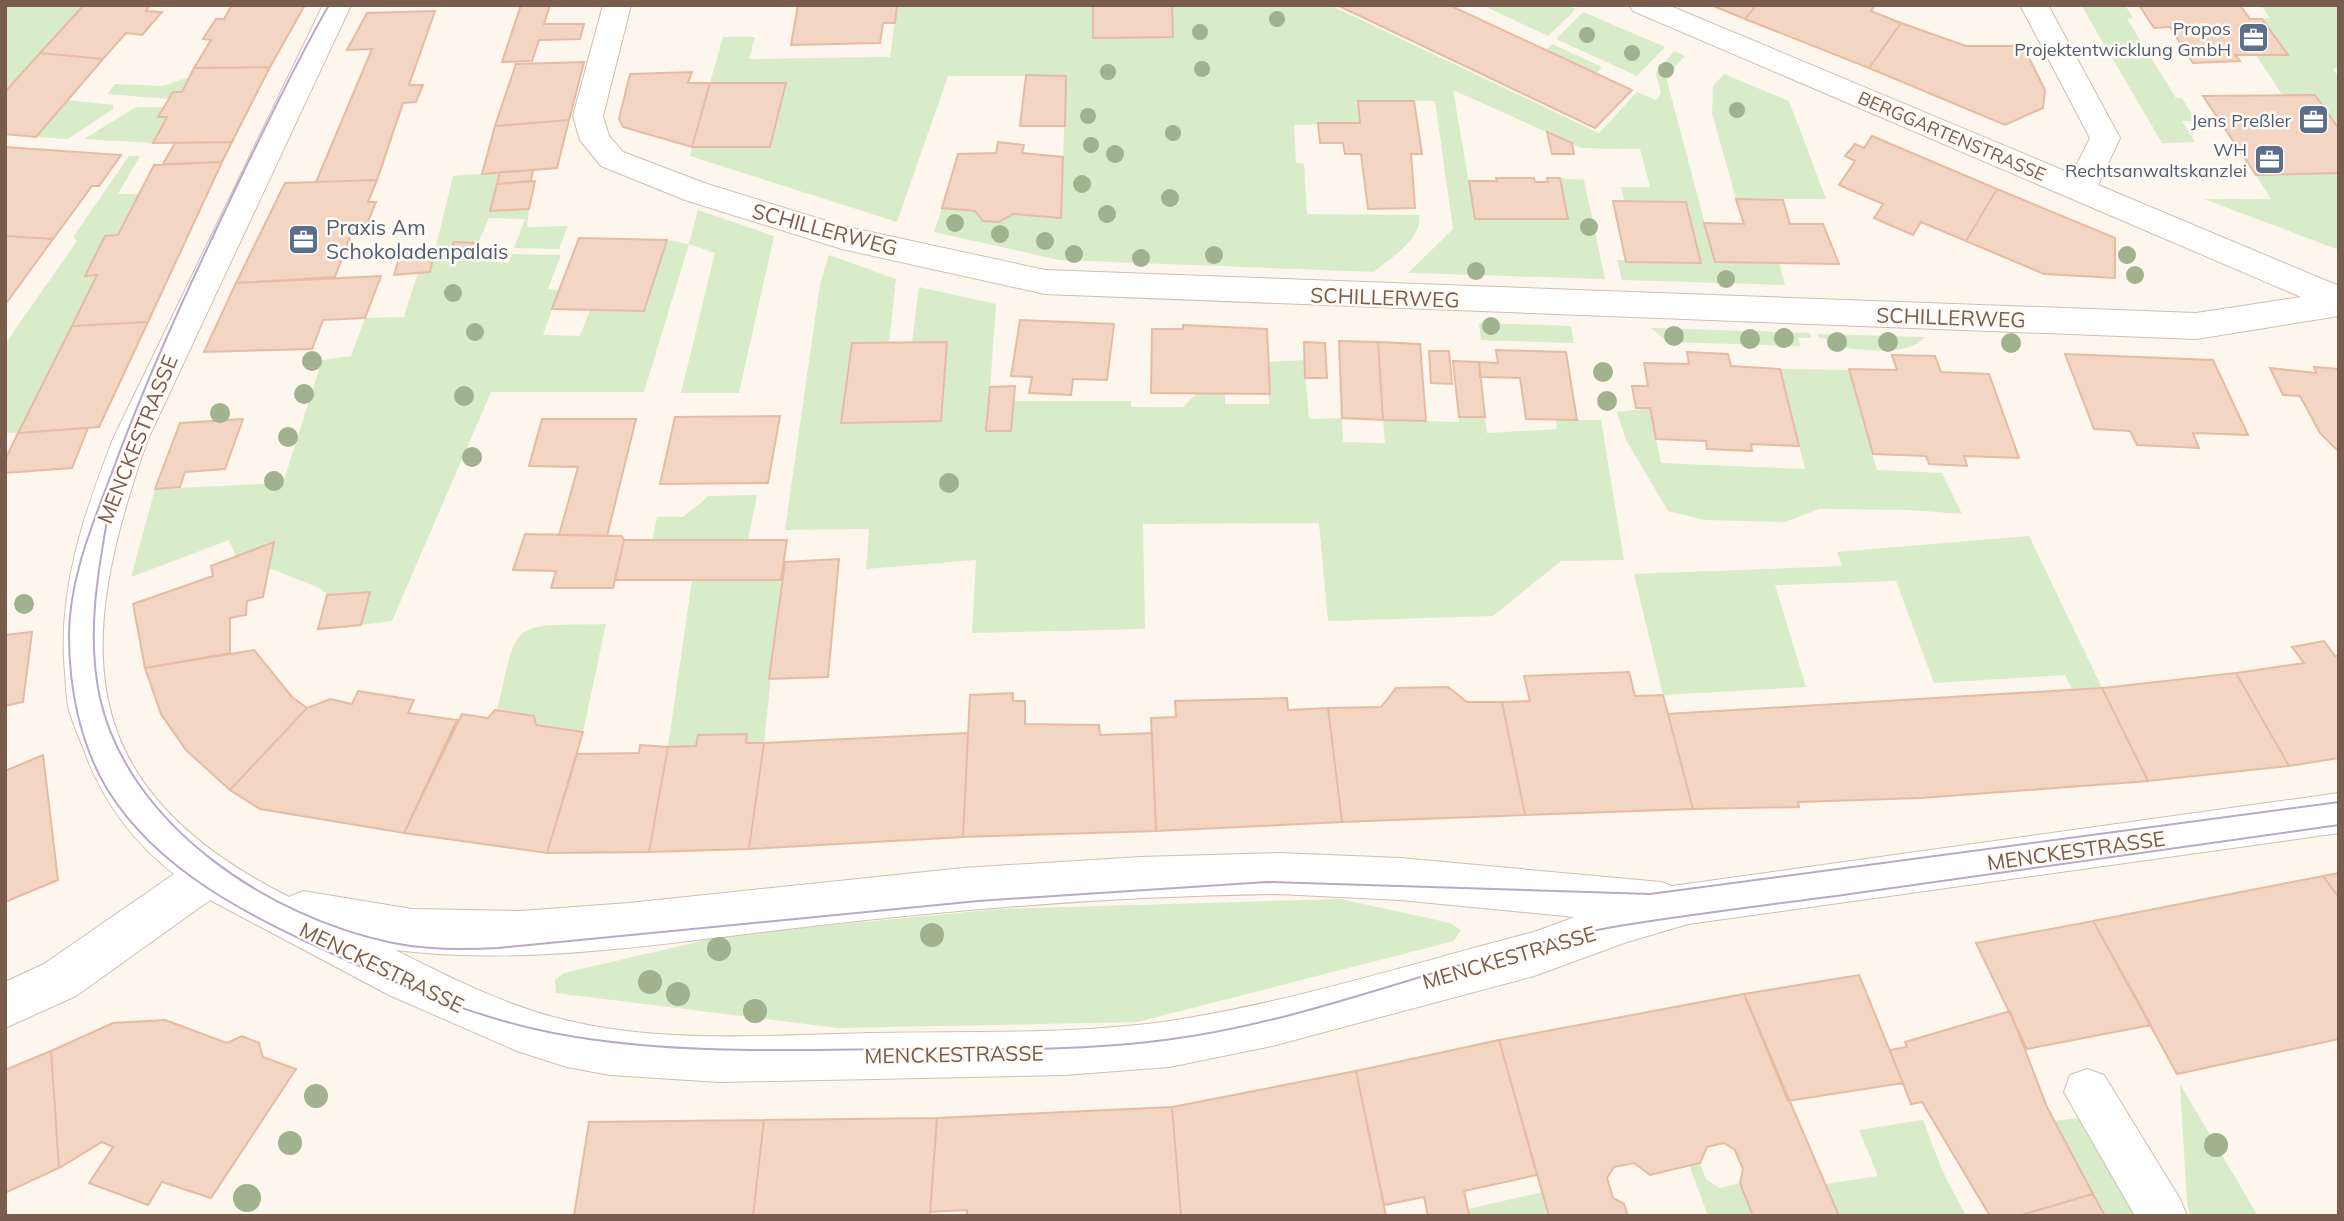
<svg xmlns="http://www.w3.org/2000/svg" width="2344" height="1221" viewBox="0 0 2344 1221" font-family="Mulish,sans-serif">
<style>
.green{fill:#d8ecc9}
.building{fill:#f3d5c3;stroke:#e6bba3;stroke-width:2}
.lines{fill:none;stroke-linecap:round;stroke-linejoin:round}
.minor-casing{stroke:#d1beb0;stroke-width:2}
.minor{fill:#fff;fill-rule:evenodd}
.tram{stroke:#b9a8c9;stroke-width:2}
.tree{fill:#a0b28e}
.labels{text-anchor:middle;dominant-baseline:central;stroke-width:5;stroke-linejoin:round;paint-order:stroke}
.far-service-label{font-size:18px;fill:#4e5e75;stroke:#fffaf3;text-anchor:end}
.far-street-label{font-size:18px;fill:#7a5c4d;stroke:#fffaf3}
.service-label{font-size:21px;fill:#4e5e75;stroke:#fffaf3;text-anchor:start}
.street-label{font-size:21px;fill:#7a5c4d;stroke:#fffaf3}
</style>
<rect width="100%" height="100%" fill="#fdf6ec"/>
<path class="green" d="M5,5H84L5,92Z
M897,5H1330L1599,133L1637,92L1656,100L1661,94L1656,73L1674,51L1685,56L1666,77L1715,262L1779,263L1785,285L1622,280L1617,260L1701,262L1685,202L1624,201L1621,187H1650L1640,149L1582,148L1453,90L1475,219H1568L1560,178L1584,180L1605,279L1408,273L1453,229L1435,101H1359L1360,123L1294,125L1296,163L1304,164L1307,214L1419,215C1424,238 1390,258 1374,272L1059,260L934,232L942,208L975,211L983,221L999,222L1013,214L1061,217L1066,76H948L897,222L690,156L692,147H771L785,83H710L723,37H755L749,59L890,57Z
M1482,5H1566L1576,9L1548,36Z
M2081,5H2125L2133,18L2127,19L2176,98H2182L2196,121H2182L2195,142L2162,143Z
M2261,5H2339V68L2333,69L2339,77V129L2283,96L2256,55L2287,54L2262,19L2270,18Z
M1583,12L1665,47L1637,76L1556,39Z
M1552,44L1602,67L1596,73L1546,50Z
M1724,74L1789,101L1826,199H1736L1712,113L1713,86Z
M190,77L182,92H173L169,99L107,94L115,84L162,86Z
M68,100L113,105V109L68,139L36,137Z
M136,107H164L167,117L153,143L84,139Z
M129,156H140L118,194H139L118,235L105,236L85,275H97L18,433H5V344L77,241L73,237Z
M500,172L491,211L529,209L527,227L568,226L559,249L514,248L525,219L489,218L478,243L455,242L448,258L508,263L512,254L561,255L548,289L559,290L543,335L580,336L590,310L644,311L667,240L689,244L698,210L774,236L739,393H681L715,253L689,244L644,392H491L392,621L361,625L369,592L327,595L322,589L269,568L274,543L236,557L229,540L131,577L155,489L283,483L322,360L351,356L365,318L404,317L418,272L430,271L453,176Z
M2339,173V250L2204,199H2271L2256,175Z
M829,255L896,279L889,343L852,344L841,422L941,421L947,343H912L919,287L996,304L987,431H1011L1014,401H1131V407H1183L1197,393H1225V404H1269L1268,362L1304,360L1309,419L1342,418L1343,442L1385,443L1383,420L1459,422V417H1485L1487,433L1557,429L1556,420H1601L1624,560L1561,561L1493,616L1328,621L1319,523L1143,524L1145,629L972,633L976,560L866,569L869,529L785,530L820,284Z
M1479,323L1571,326L1574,343L1481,340Z
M1651,328L1810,333L1811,338H1798L1800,346L1668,342Z
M1817,334L1925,337C1906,359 1857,348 1830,347L1828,339L1819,338Z
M1780,369L1849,370L1877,470L1942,473L1962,514L1910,510L1819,509L1785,522L1705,520L1668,511L1626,440L1617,412L1650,408L1661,463L1805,469Z
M757,495L748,540H652L657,517H683L709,496Z
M2029,536L2102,688L2073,691L2065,675L1934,683L1896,581L1775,585L1806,687L1663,695L1634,574L1842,566L1837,552Z
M692,580H781L764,743H746L747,734L698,735L696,746L668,747Z
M606,624L583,732L536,725L534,715L497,711C518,617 510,626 606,624Z
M1341,899L1450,923L1461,930L1454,941L1137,1022L838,1028L556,993L555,980L564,973L727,935L999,909Z
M2180,1084L2258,1216H2190L2187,1203Z
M2079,1118L2135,1216H2105L2054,1121Z
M1923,1120L1942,1170L1966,1216H1839L1825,1184L1878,1176L1859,1130Z
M1700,1163L1706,1179L1719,1188L1740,1183L1753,1216H1708L1689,1165Z
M1543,1192L1549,1216H1463L1469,1214L1468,1209Z"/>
<path class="building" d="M84,5H150L146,11L162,12L142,35L126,33L103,59L40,53Z
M232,5H305L270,67L194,68L211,40L203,39L216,19H224Z
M521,5H550L544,24H584L580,39L539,40L532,61L502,62Z
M798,5H897L895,23H883L880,43L791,45Z
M1093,5H1172L1173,37L1093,38Z
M1337,5H1449L1632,90L1595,128Z
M1711,5H1756L1745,19Z
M1756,5H1875L1871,11L1901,23L1869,68L1745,19Z
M2139,5H2240L2250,19H2262L2288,55H2235L2240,61L2193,63L2170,27L2154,28Z
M435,11L409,85H423L416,102L403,103L377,180L316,182L372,49L347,50L367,13Z
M1901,23L1966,46H2023L2045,90L2043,108L2005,125L1869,68Z
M40,53L103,59L36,137L5,134V92Z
M584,62L569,120L495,126L516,64Z
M270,67L232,142L153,143L167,117H158L173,92H182L194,68Z
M692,72L688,83H710L692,147L623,127L619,119L630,74Z
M1026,75L1066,76L1065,126H1020Z
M710,83H786L770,147H692Z
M2315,95L2339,129V173L2256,175L2203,96Z
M1358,101H1414L1422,154H1411L1415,208L1368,209L1361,154H1345L1343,143H1320L1318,123H1360Z
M569,120L557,168L482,174L495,126Z
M1547,132L1572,143L1574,154H1552Z
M1872,136L1997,189L1966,241L1921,222L1913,235L1874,218L1883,204L1839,185L1855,161L1845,156L1855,144L1864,148Z
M232,142L222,162L163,164L175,143Z
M998,142L1024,145L1022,153L1063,157L1061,218L1013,214L999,222L983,221L975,211L942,208L958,154L996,153Z
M5,147L121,155L99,186H92L53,239L5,236Z
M222,162L148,322L72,326L97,275L85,276L105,236L118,235L154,165Z
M533,170L531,181L497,184L500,172Z
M1496,178H1534L1535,182H1548L1547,178H1560L1568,219H1475L1469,181H1497Z
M377,180L368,202H376L365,229H353L335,277L236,283L285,183Z
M535,181L529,209L490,211L497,184Z
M1997,189L2115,238V278L2044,274L1966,241Z
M1736,199L1783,200L1790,224H1823L1839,264L1715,262L1704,223L1744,224Z
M1613,201L1686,202L1701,263L1626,262Z
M5,236L53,239L5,305Z
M579,238L667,240L644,311L552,309Z
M454,242L474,243L466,259L447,258Z
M435,248L430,272L394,275L402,249Z
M381,276L365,318L323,320L312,349L204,352L236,283Z
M1020,320L1114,324L1107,380L1073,379L1071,395L1029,393L1032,377L1011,376Z
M148,322L99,427L18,433L72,326Z
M1183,325L1267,329L1270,394L1151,393L1152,329H1183Z
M1339,341L1378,342L1383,420L1342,418Z
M947,342L941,421L841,423L852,343Z
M1304,342L1325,343L1327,378H1305Z
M1378,342L1420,344L1426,421L1383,420Z
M1496,350L1566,352L1577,420L1526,419L1520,378L1480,377L1479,362L1498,363Z
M1429,351H1449L1452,384L1431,383Z
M1687,352L1728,354L1731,366L1780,369L1799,446L1751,444L1752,451L1707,449L1706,441L1656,439L1650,408H1636L1632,386H1648L1644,363L1689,364Z
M2065,354L2213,360L2248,435L2193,433L2199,448L2137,445L2130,431L2094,429Z
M1892,355L1935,356L1941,372L1989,374L2019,458L1964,456L1967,466L1929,464L1926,456L1873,454L1849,369L1897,370Z
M1453,361L1479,362L1485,417H1459Z
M2314,367L2339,369V452L2320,433L2300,396L2283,395L2270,368L2316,373Z
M1015,386L1011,431H986L990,387Z
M780,416L768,483L660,484L675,417Z
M243,419L225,469L185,472L180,487L155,489L180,423Z
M542,419H636L607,536L559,535L578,467L529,466Z
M88,428L72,468L5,473V460L18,433Z
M525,534L622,536L624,540L613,588H551L556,571L513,570Z
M624,540H787L781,580H615Z
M274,542L263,597L247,601L246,615L230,618V653L145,668L133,604L213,576L211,566Z
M839,559L828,677L769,679L785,562Z
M370,592L361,625L318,629L327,595Z
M32,632L23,702L5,706V635Z
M2324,641L2335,656H2339V758L2289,766L2236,673L2304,663L2292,647Z
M254,650L292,697L307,708L230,790L186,750L161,714L145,668Z
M1629,672L1635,696L1663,695L1693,809L1525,815L1502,702L1530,701L1524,676Z
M2236,673L2289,766L2148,781L2102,688Z
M1448,687L1467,702H1502L1525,815L1342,822L1328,708L1381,707L1396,688Z
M2102,688L2148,781L1921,798L1798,802L1799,807L1693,809L1668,714Z
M358,691L414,700L408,713L457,720L404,833L260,809L230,790L307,708L330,699L352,704Z
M1013,693V701H1025V724L1099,725L1100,735L1152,733L1156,831L963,837L970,695Z
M1287,698L1288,710L1328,708L1342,822L1156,831L1151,718L1176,717L1175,701Z
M495,710L534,716L536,725L583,732L547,853L404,833L462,714L488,718Z
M968,733L963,837L749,849L764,743Z
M747,734L746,743H764L749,849L649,852L668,747L696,746L698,735Z
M640,745L668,747L649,852L547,853L577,754L639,753Z
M43,755L58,880L5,902V771Z
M2339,873V898L2323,876Z
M2323,876L2339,898V1039L2177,1074L2093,921Z
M2093,921L2151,1025L2027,1049L1976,943Z
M1859,975L1903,1083L1788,1101L1744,994Z
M1744,994L1839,1216H1753L1740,1183L1743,1169L1735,1150L1724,1143L1707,1147L1700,1163L1650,1175L1634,1163L1614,1167L1607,1178L1613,1198L1624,1204L1628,1216H1549L1499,1040Z
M2010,1011L2047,1107L2093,1194L2018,1216H1990L1922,1102L1911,1104L1890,1050L1907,1047L1905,1042Z
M165,1020L227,1043L242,1036L259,1043L263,1057L296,1069L211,1198L162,1182L148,1205L89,1183L113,1147L102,1142L59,1168L51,1051L113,1023Z
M1499,1040L1537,1175L1464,1191L1469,1214L1463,1216H1428L1424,1197L1384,1205L1356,1071Z
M51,1051L59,1168L5,1193V1070Z
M1356,1071L1386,1216H1181L1172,1107Z
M1172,1107L1181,1216H967V1210L930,1212L937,1118Z
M937,1118L930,1216H753L764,1120Z
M764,1120L753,1216H574L589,1122Z
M2093,1194L2105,1216H2018Z"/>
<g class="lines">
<defs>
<path id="minor" d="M323,5H351L148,439C74,647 71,787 289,897L303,891L412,909L520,911L629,903L963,868L1141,857L1279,853L1400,858L1661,882L1672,886L2339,793V833L1688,924L1627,942L1534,976L1272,1046L1169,1067L1064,1075L720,1082L610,1075L567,1067L517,1051L389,995L210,900L76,996L5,1028V982L44,964L174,874C132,841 102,800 84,750C79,737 73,724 69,710C66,698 66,685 65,673C57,591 84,514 113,439ZM1279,894L1400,900L1575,917L1534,932C1414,963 1293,1002 1170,1021C1073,1035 970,1031 872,1033C772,1035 667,1044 569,1021C508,1007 451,978 395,950C534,967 676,941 813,926C967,908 1123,896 1279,894Z
M603,5H631L603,116L609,136L623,152L707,184L843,226L1045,270L2196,313L2301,297L1633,11L1629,5H1668L2072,174L2090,138L2020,5H2048L2120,138L2098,185L2339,286V316L2196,339L1045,294L842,249L685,200L601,166L580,140L573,116Z
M2087,1069L2104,1075L2180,1199L2187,1216H2135L2064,1092L2070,1075Z"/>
</defs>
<use href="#minor" class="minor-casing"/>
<use href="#minor" class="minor"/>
<path class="tram" d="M329,5C297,60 270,118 242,175C196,271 151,367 114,467C94,521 69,577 69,636C69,688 80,744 107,789C158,872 250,916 335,955C412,991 491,1024 576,1037C681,1054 788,1050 894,1049C984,1049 1075,1052 1165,1040C1317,1021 1461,954 1613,927C1691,914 1771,905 1850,894C2013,871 2176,848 2339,825
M112,493C100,560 85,630 100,698C129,826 270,918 393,943C428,950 463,950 498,948L978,901L1267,882L1650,894L2339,802"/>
</g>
<g class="tree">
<circle cx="1277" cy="19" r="8"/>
<circle cx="1200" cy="32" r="8"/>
<circle cx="1587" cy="35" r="8"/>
<circle cx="1632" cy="53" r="8"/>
<circle cx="1202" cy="69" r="8"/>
<circle cx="1666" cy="70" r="8"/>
<circle cx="1108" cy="72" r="8"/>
<circle cx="1737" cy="110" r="8"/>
<circle cx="1088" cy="116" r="8"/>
<circle cx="1173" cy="133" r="8"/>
<circle cx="1091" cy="145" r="8"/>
<circle cx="1115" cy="154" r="9"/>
<circle cx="1082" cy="184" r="9"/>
<circle cx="1170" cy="198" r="9"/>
<circle cx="1107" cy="214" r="9"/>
<circle cx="955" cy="223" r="9"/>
<circle cx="1589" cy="227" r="9"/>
<circle cx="1000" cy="234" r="9"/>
<circle cx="1045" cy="241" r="9"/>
<circle cx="1074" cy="254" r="9"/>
<circle cx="1214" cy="255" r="9"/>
<circle cx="2127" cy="255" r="9"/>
<circle cx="1141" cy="258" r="9"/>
<circle cx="1476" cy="271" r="9"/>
<circle cx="2135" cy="275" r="9"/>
<circle cx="1726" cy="279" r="9"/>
<circle cx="453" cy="293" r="9"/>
<circle cx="1491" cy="326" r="9"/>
<circle cx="475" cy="332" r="9"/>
<circle cx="1674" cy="336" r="10"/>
<circle cx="1784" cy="338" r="10"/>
<circle cx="1750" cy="339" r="10"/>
<circle cx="1837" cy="342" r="10"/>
<circle cx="1888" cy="342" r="10"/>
<circle cx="2011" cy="343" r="10"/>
<circle cx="312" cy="361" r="10"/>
<circle cx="1603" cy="372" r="10"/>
<circle cx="304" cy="394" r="10"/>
<circle cx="464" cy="396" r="10"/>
<circle cx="1607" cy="401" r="10"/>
<circle cx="220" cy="413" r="10"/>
<circle cx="288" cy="437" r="10"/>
<circle cx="472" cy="457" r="10"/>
<circle cx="274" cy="481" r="10"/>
<circle cx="949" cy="483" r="10"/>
<circle cx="24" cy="604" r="10"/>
<circle cx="932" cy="935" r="12"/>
<circle cx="719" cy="949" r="12"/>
<circle cx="650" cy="982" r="12"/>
<circle cx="678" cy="994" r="12"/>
<circle cx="755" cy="1011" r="12"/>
<circle cx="316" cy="1096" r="12"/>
<circle cx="290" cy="1143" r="12"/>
<circle cx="2216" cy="1145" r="12"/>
<circle cx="247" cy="1198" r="14"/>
</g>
<defs>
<symbol id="office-square" viewBox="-11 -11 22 22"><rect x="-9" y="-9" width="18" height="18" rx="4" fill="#5c6f8a" stroke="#fffaf3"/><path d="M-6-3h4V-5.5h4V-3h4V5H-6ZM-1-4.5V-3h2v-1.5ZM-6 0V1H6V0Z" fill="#fff"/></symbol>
</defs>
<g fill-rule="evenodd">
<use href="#office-square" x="2236" y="20" width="35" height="35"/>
<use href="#office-square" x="2296" y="102" width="35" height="35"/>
<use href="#office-square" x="2252" y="142" width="35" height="35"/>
<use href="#office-square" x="286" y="222" width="35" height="35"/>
</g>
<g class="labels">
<g class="far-service-label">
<text x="2231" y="28">Propos<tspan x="2231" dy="21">Projektentwicklung GmbH</tspan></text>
<text x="2291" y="120">Jens Preßler</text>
<text x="2247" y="149">WH<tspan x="2247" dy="21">Rechtsanwaltskanzlei</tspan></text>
</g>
<g class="far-street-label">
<text transform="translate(1952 136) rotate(23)">BERGGARTENSTRASSE</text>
</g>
<g class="service-label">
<text x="326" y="227">Praxis Am<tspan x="326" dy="24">Schokoladenpalais</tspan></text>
</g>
<g class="street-label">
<text transform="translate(825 229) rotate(15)">SCHILLERWEG</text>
<text transform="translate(1385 297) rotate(2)">SCHILLERWEG</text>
<text transform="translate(1951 317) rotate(2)">SCHILLERWEG</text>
<text transform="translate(137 439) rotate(-68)">MENCKESTRASSE</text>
<text transform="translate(2076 850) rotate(-8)">MENCKESTRASSE</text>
<text transform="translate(1509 957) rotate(-16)">MENCKESTRASSE</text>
<text transform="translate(382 967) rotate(26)">MENCKESTRASSE</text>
<text transform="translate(954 1054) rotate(-1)">MENCKESTRASSE</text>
</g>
</g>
<rect width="2344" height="1221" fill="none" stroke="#7a5c4d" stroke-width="14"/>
</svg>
